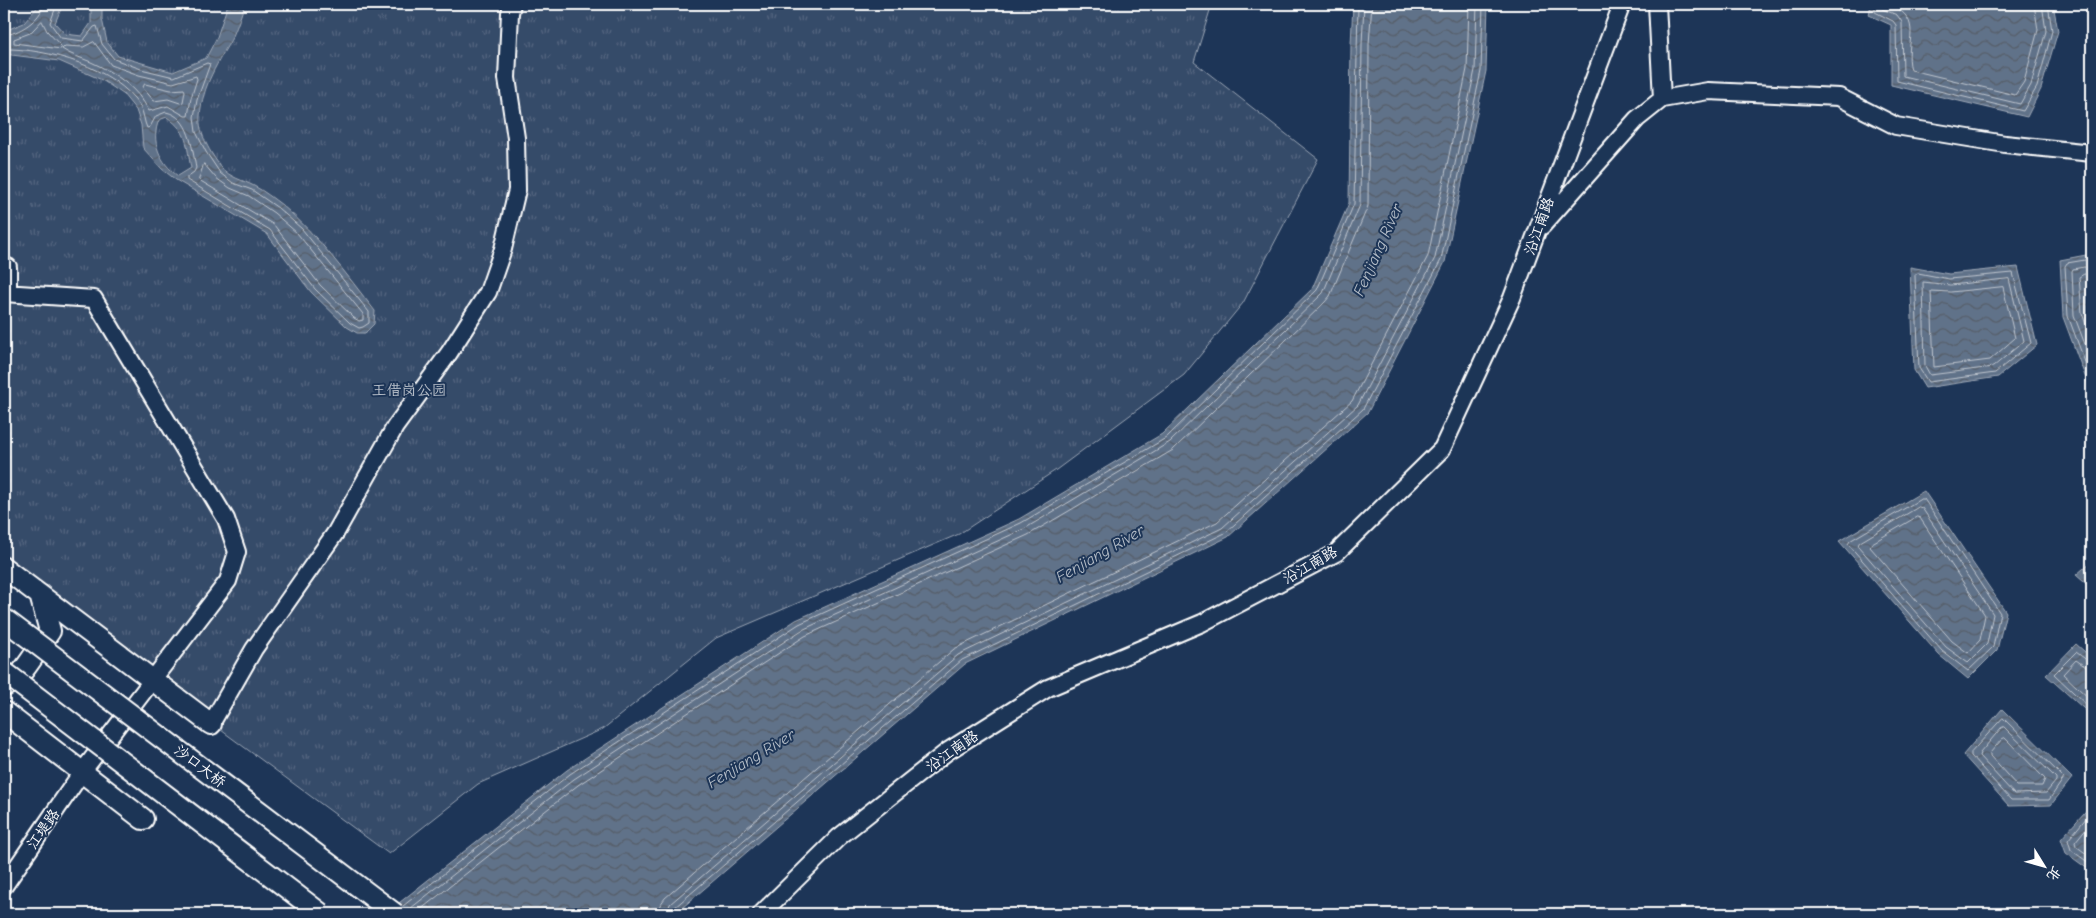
<svg xmlns="http://www.w3.org/2000/svg" width="2096" height="918" viewBox="0 0 2096 918" font-family="'Comic Neue','LXGW WenKai TC',sans-serif">
<style>
.park{fill:url(#park-tufts);stroke:#9aa5b4}
.water{fill:url(#water-waves);stroke:#a0aab8;fill-rule:evenodd}
.lines{fill:none;stroke-linecap:round;stroke-linejoin:round}
.shore{stroke:#c0c7d0;stroke-width:1}
.minor-casing{stroke:#fff;stroke-width:20}
.major-casing{stroke:#fff;stroke-width:24}
.minor{stroke:#1d3557;stroke-width:16}
.major{stroke:#1d3557;stroke-width:20}
.major-bridge-casing{stroke:#fff;stroke-width:24;stroke-linecap:butt}
.major-bridge{stroke:#1d3557;stroke-width:20}
.labels{text-anchor:middle;dominant-baseline:central;stroke-width:4;stroke-linejoin:round;paint-order:stroke}
.street-label{font-size:15px;fill:#fff;stroke:#1d3557}
.park-label{font-size:15px;fill:#b9c0ca;stroke:#1d3557}
.water-label{font-size:16px;font-style:italic;fill:#b8c0ca;stroke:#1d3557}
</style>
<defs>
<pattern id="park-tufts" width="24" height="20" patternUnits="userSpaceOnUse" patternTransform="scale(1.25)"><rect width="24" height="20" fill="#364b69"/><path d="M3 7l-1-3M5 7V3M7 7l1-3M15 17l-1-3M17 17v-4M19 17l1-3" fill="none" stroke="#546680"/></pattern>
<pattern id="water-waves" width="16" height="10" patternUnits="userSpaceOnUse" patternTransform="scale(1.25)"><rect width="16" height="10" fill="#617289"/><path d="M0 5q4-4 8 0t8 0" fill="none" stroke="#555d67"/></pattern>
</defs>
<rect width="100%" height="100%" fill="#1d3557"/>
<filter id="ink" filterUnits="userSpaceOnUse"><feTurbulence type="fractalNoise" baseFrequency=".02" numOctaves="2"/><feDisplacementMap in="SourceGraphic" scale="10" xChannelSelector="R" yChannelSelector="G"/><feConvolveMatrix kernelMatrix="1 2 1 2 8 2 1 2 1" color-interpolation-filters="sRGB"/></filter>
<g filter="url(#ink)">
<path class="park" d="M4,4H1212L1194,62L1318,159L1243,303L1184,375L1056,470L959,534L716,638L603,729L478,784L389,854L4,570Z"/>
<path class="water" d="M40,4H63L55,23L65,34L82,36L91,23V4H102V19L107,42L118,56L173,72L206,58L217,37L228,4H245C241,14 238,25 233,36C219,61 202,86 200,116C198,133 211,154 221,167C230,178 243,180 254,186C264,191 274,199 282,205C318,235 346,274 375,311L374,324L365,333H357L347,327L311,292L267,234L176,180L162,169L143,148L141,125L136,110L123,94L102,80L59,61L4,54V31L24,23ZM167,117C189,133 186,144 191,168L178,176C160,163 150,141 159,120Z
M1353,4H1488L1486,71L1445,262L1368,412L1228,537L965,664L675,914H385L567,770L796,620L1019,519L1162,434L1312,289L1349,203L1351,44Z
M1871,4H2053L2058,31L2041,89L2027,117L1891,85V25L1869,15Z
M2086,255L2092,257V395L2063,317L2060,260Z
M1910,267L1949,274L2018,267L2037,345L1998,377L1925,388L1914,370Z
M1924,491L2006,612L1997,650L1968,679L1939,655L1839,541Z
M2092,561V589L2076,575Z
M2076,644L2092,658V716L2046,675Z
M2002,709L2072,778L2051,805L2009,806L1963,755Z
M2092,804V872L2066,853L2061,839Z"/>
<g class="lines">
<path class="shore" d="M1875,4V12L1893,21L1896,25L1897,81L2023,111L2037,87L2052,31L2048,4
M1882,4V9L1897,15L1902,22L1903,76L2020,104L2031,85L2046,31L2042,4
M1890,4C1926,22 1903,41 1911,70L2015,95L2024,82L2038,30L2034,4
M42,21L47,31L61,46V49L14,43V39L30,33Z
M4,35C18,34 41,20 44,4
M94,42L111,65L139,75L173,83L196,76L197,79L191,98L188,116H185L168,106L149,111C137,87 115,73 91,62C82,58 70,55 62,49L65,46L83,47Z
M4,49C47,48 116,68 140,106C144,113 144,122 147,128L150,127L156,116L166,112C190,117 192,148 196,168L194,172L187,177V180L270,230L315,289L350,323L359,328L363,327L369,323V312L302,229L278,208L252,190L233,183L220,173L206,152L196,132L194,117L197,100L210,64L207,63L174,77L141,69L114,59L102,44L97,26L94,27L83,41L61,38L50,23L57,4
M145,84L171,90L184,89L185,91L183,102L180,103L168,99L154,101L143,88Z
M204,164L216,178L230,188L249,196L274,213L297,233L363,314V320L359,321L354,318L320,285L274,225L199,180Z
M2092,262L2085,260L2067,263L2065,266L2068,316L2092,381
M2092,268L2084,267L2073,269L2072,271L2074,315L2092,363
M1918,273L1949,279L2013,273L2031,343L1995,373L1928,382L1919,368L1915,276Z
M2092,275L2084,274L2079,277L2082,313L2092,342
M2009,279L2024,341L1993,367L1930,375L1925,366L1923,282L1950,285Z
M2003,287L2015,338L1990,360L1934,367L1931,291L1950,292Z
M1921,499H1924L2000,613L1993,647L1968,671L1942,651L1848,544L1850,541Z
M1919,507L1922,508L1993,614L1987,644L1968,663L1946,647L1858,546L1859,543Z
M1917,517L1920,518L1985,615L1980,640L1968,653L1952,641L1870,547L1871,544Z
M2092,662L2088,661L2076,652L2054,674L2092,710
M2092,668L2086,667L2076,660L2063,674L2092,701
M2003,718L2064,778L2049,800H2011L1971,756V753Z
M2004,727L2056,778V781L2046,793L2014,794L1979,756L1980,753L2001,728Z
M2005,738L2045,779L2042,786H2017L1990,756V753L2002,739Z
M2092,811L2068,840L2071,850L2092,865
M2092,821L2075,842L2076,846L2092,858
M403,906L570,774L799,624L1021,523L1166,438L1317,290L1354,204L1358,4
M406,912L574,779L802,630L1024,529L1170,442L1323,293L1360,205L1362,44L1364,4
M415,914L578,785L805,636L1028,535L1173,450L1325,302L1330,296L1368,206L1369,44L1372,4
M658,914L660,905L665,898L954,649L1217,522L1352,401L1428,256L1467,69L1469,4
M666,914L670,904L958,655L1222,528L1358,405L1435,258L1475,70L1477,4
M672,914L674,908L962,660L1225,533L1363,409L1441,260L1481,71L1483,4"/>
<defs>
<path id="minor" d="M1657,4L1662,99
M1542,226L1637,119L1662,99L1708,91L1839,97L1896,126L2005,144L2092,153
M4,266L8,267V293
M4,293L94,299L226,519L237,552L228,581L82,772L4,886
M211,724L254,649L336,532L395,427L449,353L488,292L503,249L517,190L516,138L507,78L510,13L512,4
M761,914L839,837L948,751L1048,688L1202,623L1336,553L1442,449L1512,298L1622,4"/>
<path id="major" d="M4,568L211,724
M4,686C22,680 39,646 50,631L40,595
M4,712L143,819"/>
</defs>
<use href="#minor" class="minor-casing"/>
<use href="#major" class="major-casing"/>
<use href="#minor" class="minor"/>
<use href="#major" class="major"/>
<defs>
<path id="major-bridge" d="M4,619L395,914
M4,672L321,914"/>
</defs>
<use href="#major-bridge" class="major-bridge-casing"/>
<use href="#major-bridge" class="major-bridge"/>
</g>
</g>
<g class="labels">
<g class="street-label">
<text transform="translate(1539 226) rotate(-70)">沿江南路</text>
<text transform="translate(1310 565) rotate(-30)">沿江南路</text>
<text transform="translate(952 751) rotate(-35)">沿江南路</text>
<text transform="translate(200 766) rotate(37)">沙口大桥</text>
<text transform="translate(43 829) rotate(-55)">江堤路</text>
</g>
<g class="park-label">
<text x="409" y="390">王借岗公园</text>
</g>
<g class="water-label">
<text transform="translate(1378 250) rotate(-66)">Fenjiang River</text>
<text transform="translate(1100 554) rotate(-30)">Fenjiang River</text>
<text transform="translate(751 759) rotate(-31)">Fenjiang River</text>
</g>
</g>
<rect width="2096" height="918" fill="none" stroke="#1d3557" stroke-width="20"/>
<rect x="10" y="10" width="2076" height="898" fill="none" stroke="#fff" stroke-width="2" filter="url(#ink)"/>
<g transform="translate(2044 866) rotate(127)" stroke="#1d3557" stroke-width="4" paint-order="stroke">
<path d="M0-4L9 19L0 12L-9 19Z" fill="#ffffff"/>
<text y="-8" font-size="14" font-weight="bold" text-anchor="middle" fill="#ffffff">北</text>
</g>
</svg>
